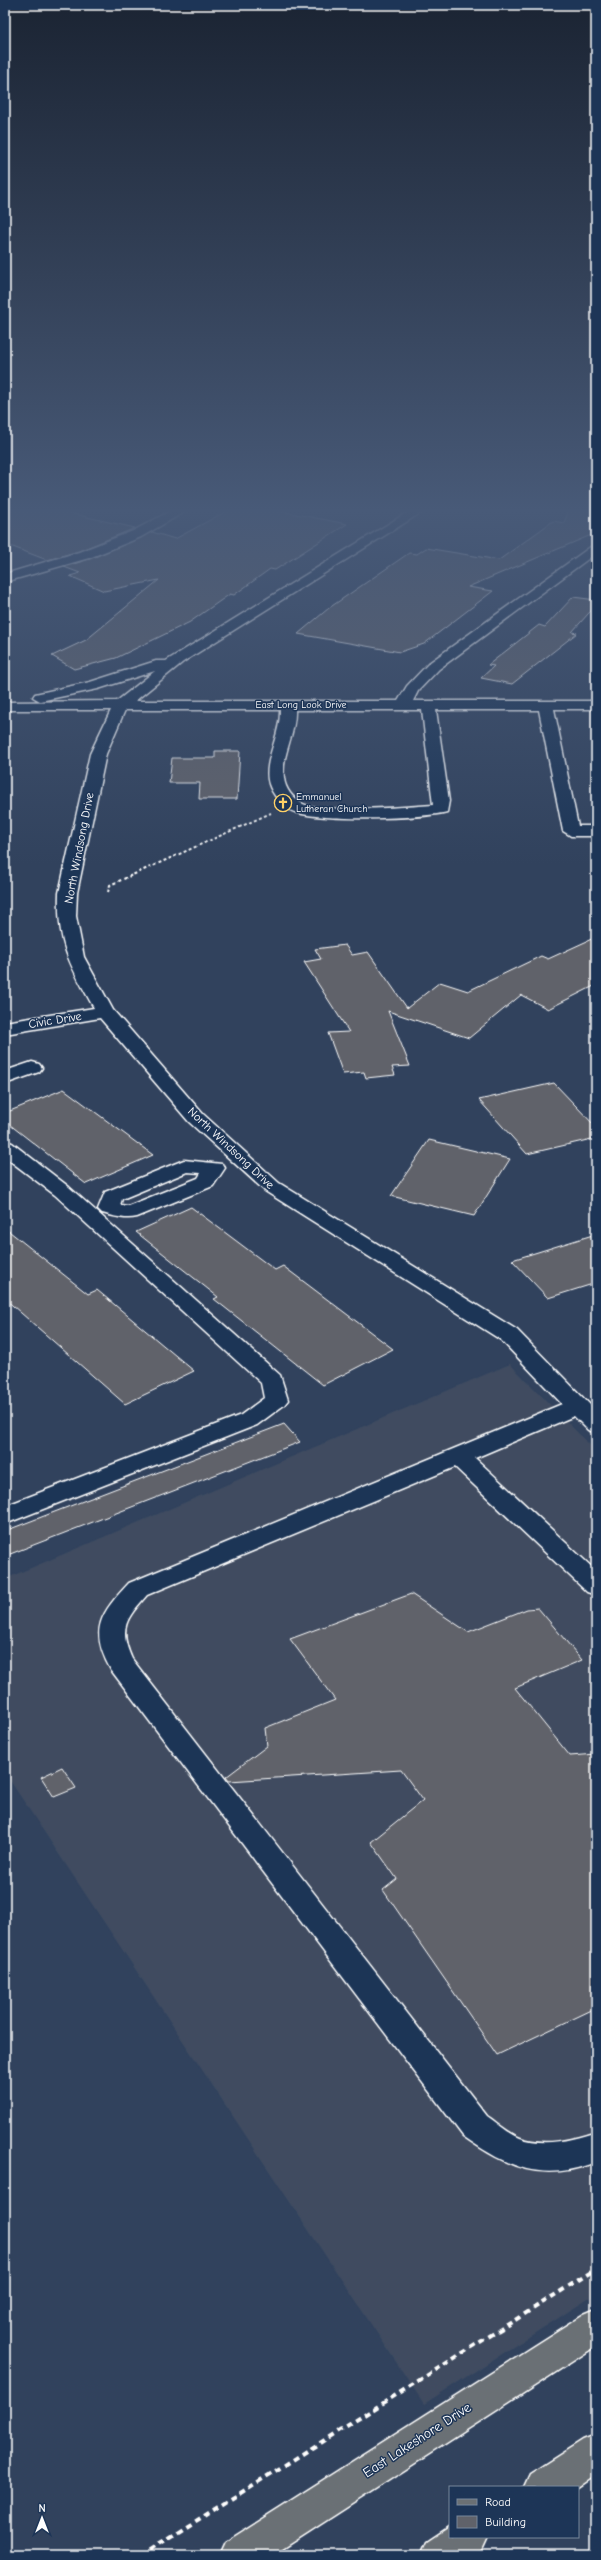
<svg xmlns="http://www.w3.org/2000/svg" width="601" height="2560" viewBox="0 0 601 2560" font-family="'Comic Neue',sans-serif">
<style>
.built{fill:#3f4c61}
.building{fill:#60626a;stroke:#fff}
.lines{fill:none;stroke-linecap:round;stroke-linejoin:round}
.minor-casing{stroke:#fff;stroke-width:3}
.major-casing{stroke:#fff;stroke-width:3}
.path-far1{stroke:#fff;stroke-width:2;stroke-dasharray:3 2.5;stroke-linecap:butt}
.path{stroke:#fff;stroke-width:4;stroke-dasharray:6 4.5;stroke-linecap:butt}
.minor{fill:#1d3557;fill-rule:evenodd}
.major{fill:#6b7074;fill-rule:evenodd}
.labels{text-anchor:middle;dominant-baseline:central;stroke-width:3;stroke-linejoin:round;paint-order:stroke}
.far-street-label{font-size:10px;fill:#fff;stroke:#1d3557}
.far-poi-label{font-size:10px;fill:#fff;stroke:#1d3557;text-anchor:start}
.street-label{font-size:12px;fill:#fff;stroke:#1d3557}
.near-street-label{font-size:14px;fill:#fff;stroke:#1d3557}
</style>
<rect width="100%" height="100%" fill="#31425d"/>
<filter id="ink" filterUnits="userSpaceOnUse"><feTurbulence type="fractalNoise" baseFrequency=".025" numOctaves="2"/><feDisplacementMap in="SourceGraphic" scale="8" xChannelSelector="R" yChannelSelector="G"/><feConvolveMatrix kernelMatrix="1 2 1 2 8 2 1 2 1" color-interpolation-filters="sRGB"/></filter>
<g filter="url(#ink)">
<path class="built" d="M510,1364L596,1451V2294L424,2404L5,1773V1579Z"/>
<path class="building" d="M5,507H44L135,528L79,551L47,560L5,544Z
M244,507H260L347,524L275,570L270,569L234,595L230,594L190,622L116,658L74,669L52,656L86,640L159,580L104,591L70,576L80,573L64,567L90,559L152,532L175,539L232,508L239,509Z
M570,507H596V533L468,587L493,591L424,644L400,652L298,634L329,608L409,553L417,554L426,548L499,560L553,521L564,523Z
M573,597L596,600V605L572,632L577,633L512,684L481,678L494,666L488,665L539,625L545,627Z
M215,751H240L237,799H199L200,783H169L172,758H215Z
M596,937V985L548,1009L521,995L469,1038L388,1011L410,1066L392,1067L395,1075L366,1078L364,1072L343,1074L328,1033L349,1032L304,962L321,959L315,949L345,945L352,955L368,952L407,1008L440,982L468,991L541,956L548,959Z
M554,1083L596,1127V1138L527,1154L479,1100Z
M64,1089L153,1155L86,1184L5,1121V1113Z
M429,1140L510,1159L474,1216L391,1196Z
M191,1207L275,1270L283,1266L393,1349L323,1385L214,1299L218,1297L136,1232Z
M5,1228L88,1294L97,1290L194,1371L125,1404L5,1299Z
M596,1234V1283L548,1298L512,1260Z
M284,1424L300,1442L5,1556V1531Z
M411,1594L468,1632L527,1609L538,1608L582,1660L515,1688L570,1756L596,1754V2008L497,2055L383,1890L397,1879L371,1842L423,1800L401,1770L229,1781L226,1777L267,1746L265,1728L335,1700L290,1639Z
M62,1767L76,1788L54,1797L41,1777Z"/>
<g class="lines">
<defs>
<path id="minor" d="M178,507H193L141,537L89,558L5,582V574L79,552L133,531Z
M416,507H430L183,662L135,701H398L407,686L429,663L596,543V553L439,669L418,691L413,701H596V709H554L578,826H596V836H571L563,831L539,710H436L449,801L447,812C420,819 316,822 292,811C283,807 272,794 269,784C262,762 281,736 280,710H125L106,754L77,893L76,916L84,957L113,1010L203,1114L279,1183L517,1330L596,1411V1433L588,1430L574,1416L475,1458L596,1571V1595L587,1592L455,1467L147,1595C126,1619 118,1628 132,1659L487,2116C497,2123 508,2133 520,2138C543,2147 574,2140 596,2132V2162C541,2183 509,2168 463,2136L111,1670C88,1630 101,1613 129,1583L562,1404L501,1340L265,1191L189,1122L100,1018L5,1034V1022L94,1008C70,965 57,944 59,893L90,754L111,710H5V702L117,701L155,671L98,689L40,701L33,697L35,694L90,682L156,661H166ZM295,710H422L433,805C409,807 321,813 303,804C293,799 285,789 284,778C281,754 296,735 295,710Z
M32,1062L39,1064L42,1068L39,1072L5,1084V1071Z
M5,1141L12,1143L69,1187L280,1375L288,1400L284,1405L257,1425L5,1524V1506L241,1415L264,1398L261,1383L55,1195L5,1157Z
M184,1160L222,1164L225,1168L213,1186L137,1217C126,1220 113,1216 102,1213L98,1209L105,1192ZM187,1172L201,1173L198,1178L128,1206L120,1205L122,1199Z"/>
<path id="major" d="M596,2309V2346L273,2555H220L226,2542L584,2314Z
M596,2435V2474L577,2487H524L530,2474L583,2440Z
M450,2526V2537H486L480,2550L473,2555H420L426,2542Z"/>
</defs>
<use href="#minor" class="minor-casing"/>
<use href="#major" class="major-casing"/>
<path class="path-far1" d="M108,892L110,885L271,813"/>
<path class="path" d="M142,2555L596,2269"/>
<use href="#minor" class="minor"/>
<use href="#major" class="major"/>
</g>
</g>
<linearGradient id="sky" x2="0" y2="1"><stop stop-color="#1b2433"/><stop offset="0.59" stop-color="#485a78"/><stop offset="1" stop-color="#485a78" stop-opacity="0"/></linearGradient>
<rect width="601" height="865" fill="url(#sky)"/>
<defs>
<symbol id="church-ring" viewBox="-11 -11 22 22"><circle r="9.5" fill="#1d3557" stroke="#ffd166" stroke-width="1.5"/><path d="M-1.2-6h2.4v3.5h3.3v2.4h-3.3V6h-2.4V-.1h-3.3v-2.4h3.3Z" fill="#ffd166"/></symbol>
</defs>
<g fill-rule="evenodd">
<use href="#church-ring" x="273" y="793" width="20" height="20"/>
</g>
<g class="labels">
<g class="far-street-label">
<text x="301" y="705">East Long Look Drive</text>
</g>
<g class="far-poi-label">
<text x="296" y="797">Emmanuel<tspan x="296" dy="12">Lutheran Church</tspan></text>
</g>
<g class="street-label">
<text transform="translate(79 848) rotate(-79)">North Windsong Drive</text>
<text transform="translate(55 1020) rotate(-9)">Civic Drive</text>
<text transform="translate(231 1148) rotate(43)">North Windsong Drive</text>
</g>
<g class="near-street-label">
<text transform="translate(417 2440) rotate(-33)">East Lakeshore Drive</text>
</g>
</g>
<rect width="601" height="2560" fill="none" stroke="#1d3557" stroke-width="20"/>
<rect x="10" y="10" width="581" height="2540" fill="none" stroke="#fff" stroke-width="1.5" filter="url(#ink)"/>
<rect x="449" y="2486" width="130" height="52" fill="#1d3557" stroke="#77869a"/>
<rect x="457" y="2499" width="20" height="6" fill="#6b7074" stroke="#77869a"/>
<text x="485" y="2506" font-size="12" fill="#ffffff">Road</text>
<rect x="457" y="2516" width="20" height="12" fill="#60626a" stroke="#77869a"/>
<text x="485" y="2526" font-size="12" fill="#ffffff">Building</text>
<g transform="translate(42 2518)" stroke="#1d3557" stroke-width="3" paint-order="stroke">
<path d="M0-3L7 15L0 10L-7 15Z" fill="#ffffff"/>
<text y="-6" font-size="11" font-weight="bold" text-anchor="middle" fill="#ffffff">N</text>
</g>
</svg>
